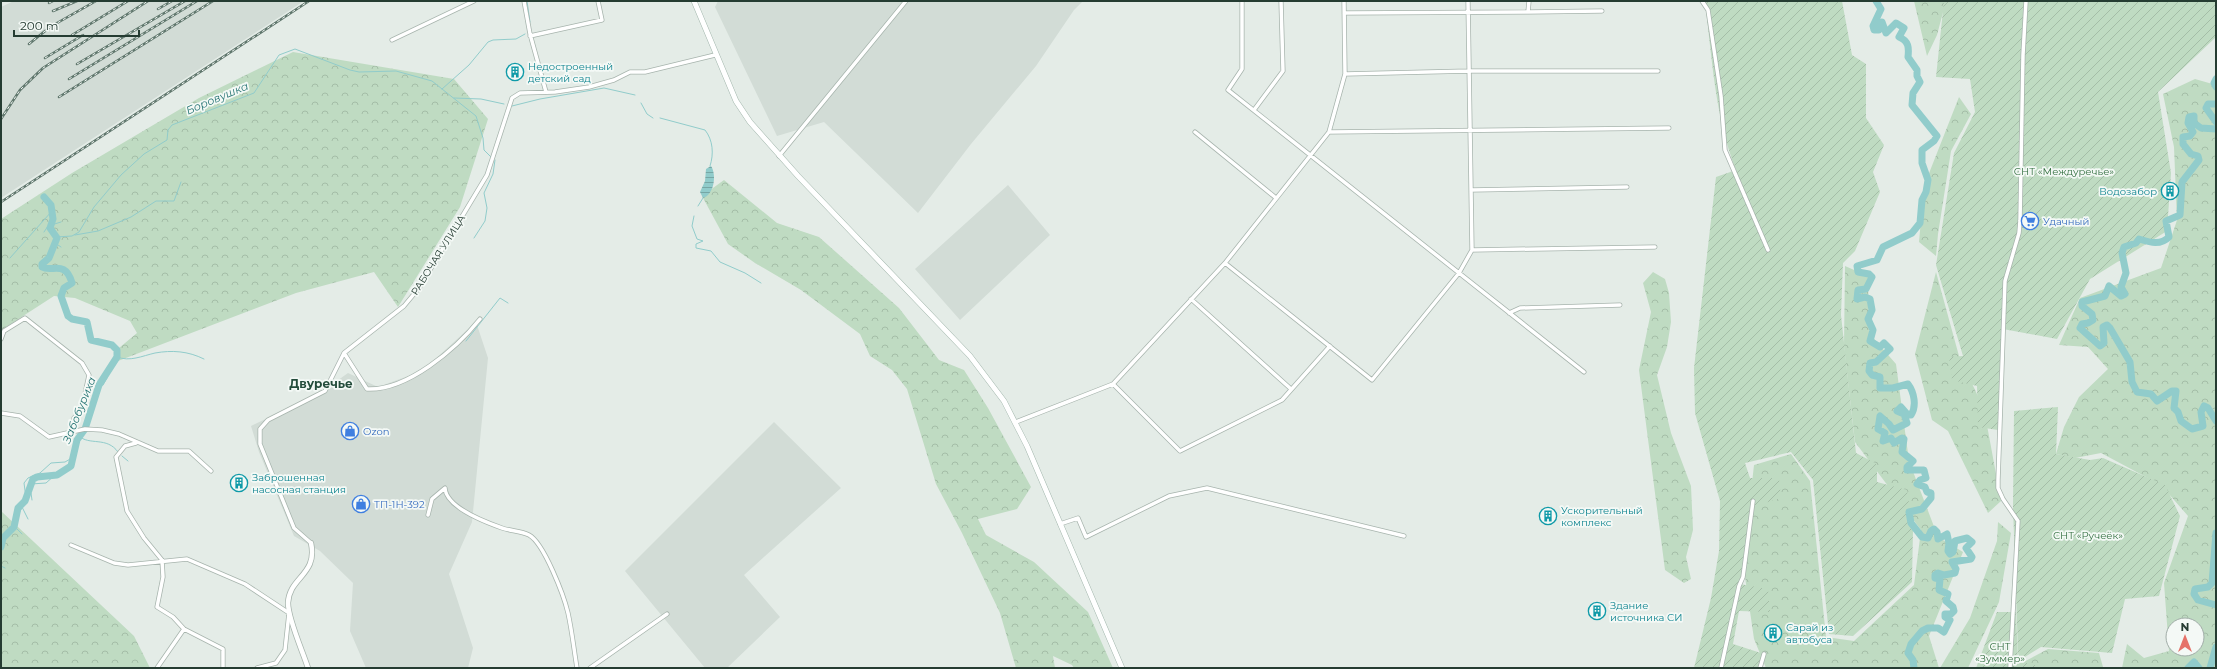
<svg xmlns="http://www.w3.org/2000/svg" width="2217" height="669" viewBox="0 0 2217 669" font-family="Montserrat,sans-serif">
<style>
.built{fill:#d2dcd6}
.forest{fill:url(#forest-crowns);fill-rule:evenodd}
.garden{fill:url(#garden-furrows)}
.water{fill:url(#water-rules)}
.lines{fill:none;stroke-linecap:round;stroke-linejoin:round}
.stream{stroke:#91cccb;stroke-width:1}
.river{stroke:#91cccb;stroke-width:7}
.minor-casing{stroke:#a7b4ad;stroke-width:5}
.tertiary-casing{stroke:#a7b4ad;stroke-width:6}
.secondary-casing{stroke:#a3b7ad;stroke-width:6}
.minor{stroke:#fff;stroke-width:3.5}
.tertiary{stroke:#fff;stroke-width:4.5}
.secondary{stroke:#fff;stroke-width:5}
.rail-casing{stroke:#60776d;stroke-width:2.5}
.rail{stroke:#f4f9f6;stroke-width:1;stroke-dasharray:3;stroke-linecap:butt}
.labels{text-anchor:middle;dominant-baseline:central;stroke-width:3.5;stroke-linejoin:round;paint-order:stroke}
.culture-label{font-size:10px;fill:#0d838f;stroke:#f4f9f6;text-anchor:start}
.park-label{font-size:10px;fill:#336f40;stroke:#f4f9f6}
.shop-label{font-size:10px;fill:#366cbe;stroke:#f4f9f6;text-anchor:start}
.street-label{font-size:10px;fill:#253c32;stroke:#f4f9f6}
.water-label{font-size:11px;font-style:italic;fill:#247372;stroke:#f4f9f6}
.quarter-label{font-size:12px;font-weight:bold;fill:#234c3b;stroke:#f4f9f6}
</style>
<defs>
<pattern id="forest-crowns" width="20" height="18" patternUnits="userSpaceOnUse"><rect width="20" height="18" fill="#bfdbc2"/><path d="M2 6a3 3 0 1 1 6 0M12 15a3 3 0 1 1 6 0" fill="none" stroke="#a4bda7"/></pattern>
<pattern id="garden-furrows" width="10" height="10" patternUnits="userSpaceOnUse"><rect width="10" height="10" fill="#bfdbc2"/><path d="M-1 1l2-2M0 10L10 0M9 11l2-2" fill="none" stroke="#a4bda7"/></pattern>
<pattern id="water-rules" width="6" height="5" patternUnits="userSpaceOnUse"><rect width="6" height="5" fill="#91cccb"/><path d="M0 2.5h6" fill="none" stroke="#76a7a5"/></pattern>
</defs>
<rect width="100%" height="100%" fill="#e4ece7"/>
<path class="built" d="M14,1H304L1,198V7Z
M718,1H1083L1074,10L1036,66L971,144L918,213L824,122L777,136L715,7Z
M1008,185L1050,235L960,320L915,269Z
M476,322L488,358L472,522L449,574L473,648L468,668H366L350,631L353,583L320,551L294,536L259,452L251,426L320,393L348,373L378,387L422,371Z
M774,422L841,488L744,575L780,617L727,668H705L625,571Z"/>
<path class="forest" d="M1914,1H1946L1937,35L1927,56Z
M293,52L454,79L488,119L460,207L398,307L374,272L296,293L118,361L119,348L137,333L130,321L75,298L54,296L3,329L1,332V219L72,173L199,98Z
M2195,79L2216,85V668H2122L2127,644L2144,658L2169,651L2164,583L2188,516L2161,485L2101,453L2075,458L2056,454L2064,427L2079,397L2108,369L2088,347L2059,345L2080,298L2161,268L2177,220L2174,147L2163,94ZM2173,625H2197V649H2173Z
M1959,97L1971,114L1951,151L1938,234L1936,256L1919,242L1924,186Z
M724,180L777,223L819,237L899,308L939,360L964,370L988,408L1031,487L1017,509L978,519L986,535L1034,562L1088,612L1113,668H1074L1072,665L1053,656L1055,668H1016L1000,613L962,533L936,484L907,389L892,370L870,356L860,334L801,290L755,263L728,244L702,196Z
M1845,266L1868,276L1869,333L1896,364L1909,461L1938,537L1963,552L1929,636L1939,668H1766L1754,639L1743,563L1754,465L1791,454L1810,481L1826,637L1854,641L1914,585L1921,530L1855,442L1844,346Z
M1653,272L1665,279L1669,293L1671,322L1667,347L1657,375L1671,433L1691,486L1693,530L1686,557L1691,579L1684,583L1665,570L1639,370L1651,312L1643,283Z
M1936,272L1959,356L1984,409L2001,501L1988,513L1948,431L1932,420L1915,354Z
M1,511L134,636L150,668H1Z
M1998,522L2011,533L1999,602L1968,668H1940L1970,618L1997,541Z
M2048,649L2099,653L2103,667L2120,668H2035L2020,664Z"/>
<path class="garden" d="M1705,1H1842L1852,55L1866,64V118L1884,145L1873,172L1880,192L1855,251L1843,263L1841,315L1856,453L1877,464V482L1907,490L1913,530L1912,582L1853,636L1829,634L1813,480L1791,452L1745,463L1750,478H1779L1781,498L1755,506L1740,584L1768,589L1770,612L1739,611L1733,644L1764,654L1760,668H1694L1711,598L1719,551L1720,501L1695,413L1694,368L1716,177L1736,170C1715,117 1712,58 1705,1Z
M1944,1H2216V37L2158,92L2171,173L2167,231L2090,279L2057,339L2003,329L1998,430L1978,427L1977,386L1952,380L1949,357L1963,356L1936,265L1954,153L1975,112L1970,79L1936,77Z
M2058,407L2056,454L2090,460L2103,458L2165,485L2180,516L2159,596L2125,599L2112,653L2041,647L2020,660L2018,653L2013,506L2014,411Z
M1997,612H2016L2018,661L2046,668H1976Z"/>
<path class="water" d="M711,166C717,175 714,195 703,198L700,192L705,181L706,169Z"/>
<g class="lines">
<path class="stream" d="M527,1L530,22
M442,89L469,65L488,42L493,40L516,39L525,34
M454,98L481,99L504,104
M641,103L647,114L653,118
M512,106L540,99L604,88L635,95
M660,118L705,130C713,140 714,154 710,166
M698,206L703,198
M694,216L692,226L697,239L703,241L696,244V248L711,251L720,262L745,273L761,283
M44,232L48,226L61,222
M75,235L98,231L131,217L156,201H174L181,182
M57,237L72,236L79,232L94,207L121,175L144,154L167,140L168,130L172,125L254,93L279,55L295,49L350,70L359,72L396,71L432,81L476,116L483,138L484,150L491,157
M474,238L485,221L487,208L484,193L493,174L495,160
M55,243L61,247
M10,258L52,211
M466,341L500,298L508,303
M117,357C130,362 142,356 155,353C172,350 188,351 204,359
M103,385L107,378L108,371
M79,436C89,446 107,436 118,452
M122,456L128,461
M31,484L46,483L55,475
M28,490L31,493L32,500
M26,498L24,483L28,478L40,473L51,463L65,462L72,458
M24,502L22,507L28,519
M14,521L22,508
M14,526L22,534
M1,566L5,568"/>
<path class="river" d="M1876,1L1881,9L1873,26L1874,30H1879L1882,22L1886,33L1896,23L1904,28L1899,37C1909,41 1909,48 1908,57L1917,70V76L1920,82L1913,93L1912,105L1937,136L1934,141L1922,150V163L1928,180L1926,192L1922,200L1920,223L1912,233L1883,247L1877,260L1857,266L1858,272L1869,274L1872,277L1866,289L1858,290L1857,299L1865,297L1870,299L1872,310L1868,319L1873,330L1870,341L1880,347L1884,343L1890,349L1876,362L1870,363L1869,371L1872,375L1880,377V388H1893L1908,384C1914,392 1917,406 1911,415H1908L1901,407L1897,411L1904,414L1907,423L1893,430L1889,424L1880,416L1878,429L1885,433L1883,441L1891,438L1894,443L1902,438L1904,439L1902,452L1913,461L1907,467V470H1924L1926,478L1920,480L1917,484L1925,487L1927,492L1931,493V498L1922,509L1909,512L1911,523L1922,537L1928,538L1931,531L1934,529L1937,532L1938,539L1947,534L1949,543L1948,551L1950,554L1953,552L1955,541L1967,538L1972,542L1966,548L1972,557L1971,559L1952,562L1956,569L1955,573L1944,575L1938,573L1935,575V578L1940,579L1939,590L1948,594L1946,601L1953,607L1954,611L1951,614H1945V617L1950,620L1944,632L1938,628H1928L1922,631L1911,644L1908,653L1913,660L1914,668
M2216,79L2214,83L2216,87
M2216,104H2208L2206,108L2216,122
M2216,129L2201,128L2194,123V116L2189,117L2188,123L2193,132L2190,136L2183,137V144L2191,154L2198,156L2199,160L2182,182L2180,215L2166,221L2169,237C2160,246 2149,242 2139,239L2136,243L2124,247L2122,253L2126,273L2121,287L2125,294L2121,296L2109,286L2105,296L2082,302V306L2092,314L2093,320L2088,323L2082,324L2080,328L2100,346L2104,343L2103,327L2107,325L2110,328L2130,362L2132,382L2137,392L2151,394L2157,401L2172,391H2176L2174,408L2178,412L2181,421L2192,429L2203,426L2201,412L2204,406L2208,408L2216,421
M2216,533L2212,583L2208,587L2195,589L2194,594L2198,600L2216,605
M1,547L3,538L14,527L18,508L25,501L33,479L37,477L57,475L71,466L77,440L85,429L99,385L117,357V350L112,345L91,340L87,322L72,319L68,316L61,296L64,288L72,283C65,259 52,273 42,267V264L49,258L57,238L50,228L53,219L51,205L44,197
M2188,668L2194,662L2199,668
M2210,668L2216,647"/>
<defs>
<path id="minor" d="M524,1L530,34L546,92
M1242,1V69L1228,90L1584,372
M1702,1L1708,10L1721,96L1725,150L1768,250
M1528,12L1602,11
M1344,13L1528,12L1529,1
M530,36L602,20L598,1
M392,40L474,1
M1345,74L1469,71H1658
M1254,110L1283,71L1281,1
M1195,132L1276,198
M1329,132L1669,128
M779,156L906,1
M1471,190L1627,187
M1472,250L1655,247
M1225,263L1372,380L1459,273L1472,250L1468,1
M1191,299L1291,389
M1509,313L1520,308L1620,305
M1,339L4,331L25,318L82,363L89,375L81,412L74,418L73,431
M344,353L367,389C407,391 456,349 480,319
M1113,384L1180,451L1282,400L1330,346
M1,413L20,416L49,437L85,429L102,430L119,434L158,451H189L211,471
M1016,422L1113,384L1225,263L1329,132L1345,74L1344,1
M136,443L125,446L116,457L127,511L144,538L162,560L163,577L157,607L173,617L184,629L223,649V668
M428,515L432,499L445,488C446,507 485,522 502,528C510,531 521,531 529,535C544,543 564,596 568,613C572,631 574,650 577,668
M1060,524L1078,518L1086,537L1169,496L1207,488L1404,536
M311,543L294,528L260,444V429L268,420L325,391L344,353L404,306L419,288L487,175L512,98L520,93L555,92L589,87L614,80L630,72H645L715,55
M71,545L114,563L128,565L187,559L245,584L289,613L285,650L276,663L257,668
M157,668L184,629
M590,668L667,614
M1721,668L1739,586L1743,577L1753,501
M1760,668L1764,654
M2010,668L2018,521L2003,499L1998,488V480L2005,281L2019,233L2020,221L2023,55L2026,1"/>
<path id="tertiary" d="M308,668C303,652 288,619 288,603C289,577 318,575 311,543"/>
<path id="secondary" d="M694,1L736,101L750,122L798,176L970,356L1004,401L1027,446L1122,668"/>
</defs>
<use href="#minor" class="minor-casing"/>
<use href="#tertiary" class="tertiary-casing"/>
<use href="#secondary" class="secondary-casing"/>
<use href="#minor" class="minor"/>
<use href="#tertiary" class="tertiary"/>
<use href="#secondary" class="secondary"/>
<defs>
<path id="rail" d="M49,3L53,1
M158,9L172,1
M53,11L77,1
M72,35L128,1
M29,44L50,27L96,1
M45,58L83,35
M77,64L185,1
M69,79L197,1
M59,97L213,1
M1,119L20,90L43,68L148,1
M1,202L309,1"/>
</defs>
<use href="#rail" class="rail-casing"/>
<use href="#rail" class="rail"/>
</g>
<defs>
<symbol id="building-ring" viewBox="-11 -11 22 22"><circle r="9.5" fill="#f4f9f6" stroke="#0f9aa8" stroke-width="1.5"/><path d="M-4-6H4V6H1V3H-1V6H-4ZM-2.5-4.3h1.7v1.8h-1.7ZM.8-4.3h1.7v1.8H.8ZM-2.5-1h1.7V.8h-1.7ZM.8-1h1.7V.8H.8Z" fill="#0f9aa8"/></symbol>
<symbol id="supermarket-ring" viewBox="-11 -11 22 22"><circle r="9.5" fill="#f4f9f6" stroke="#3f7fe0" stroke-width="1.5"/><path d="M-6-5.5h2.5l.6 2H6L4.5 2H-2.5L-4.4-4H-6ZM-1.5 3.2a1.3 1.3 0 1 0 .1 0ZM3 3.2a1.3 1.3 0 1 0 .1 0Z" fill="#3f7fe0"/></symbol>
<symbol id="shop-ring" viewBox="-11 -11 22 22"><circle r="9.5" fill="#f4f9f6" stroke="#3f7fe0" stroke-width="1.5"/><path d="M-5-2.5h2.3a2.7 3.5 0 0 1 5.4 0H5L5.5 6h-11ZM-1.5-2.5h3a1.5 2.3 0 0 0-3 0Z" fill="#3f7fe0"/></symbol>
</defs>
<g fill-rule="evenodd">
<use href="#building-ring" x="505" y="62" width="20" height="20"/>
<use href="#building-ring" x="2160" y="181" width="20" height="20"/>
<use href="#supermarket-ring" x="2020" y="211" width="20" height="20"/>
<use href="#shop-ring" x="340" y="421" width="20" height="20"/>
<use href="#building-ring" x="229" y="473" width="20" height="20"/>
<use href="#shop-ring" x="351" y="494" width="20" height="20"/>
<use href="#building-ring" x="1538" y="506" width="20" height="20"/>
<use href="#building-ring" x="1587" y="601" width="20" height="20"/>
<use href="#building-ring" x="1763" y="623" width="20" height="20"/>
</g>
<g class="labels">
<g class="culture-label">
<text x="528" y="66">Недостроенный<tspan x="528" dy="12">детский сад</tspan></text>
<text x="2157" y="191" text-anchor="end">Водозабор</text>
<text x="252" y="477">Заброшенная<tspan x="252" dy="12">насосная станция</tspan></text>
<text x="1561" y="510">Ускорительный<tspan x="1561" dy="12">комплекс</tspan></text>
<text x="1610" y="605">Здание<tspan x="1610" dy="12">источника СИ</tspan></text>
<text x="1786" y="627">Сарай из<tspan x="1786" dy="12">автобуса</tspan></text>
</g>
<g class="park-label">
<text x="2064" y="171">СНТ «Междуречье»</text>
<text x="2088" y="535">СНТ «Ручеёк»</text>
<text x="2000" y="646">СНТ<tspan x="2000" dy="12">«Зуммер»</tspan></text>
</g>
<g class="shop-label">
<text x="2043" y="221">Удачный</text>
<text x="363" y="431">Ozon</text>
<text x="374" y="504">ТП-1Н-392</text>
</g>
<g class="street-label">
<text transform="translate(438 255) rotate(-58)">РАБОЧАЯ УЛИЦА</text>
</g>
<g class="water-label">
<text transform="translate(217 98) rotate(-23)">Боровушка</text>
<text transform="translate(79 410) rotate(-68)">Забобуриха</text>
</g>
<g class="quarter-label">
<text x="321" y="383">Двуречье</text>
</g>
</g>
<rect width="2217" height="669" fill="none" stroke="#253c32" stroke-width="4"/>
<g transform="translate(2185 637)"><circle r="19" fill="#f4f9f6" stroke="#a1ada8"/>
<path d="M0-3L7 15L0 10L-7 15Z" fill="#e57269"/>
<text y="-6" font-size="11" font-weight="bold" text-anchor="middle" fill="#253c32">N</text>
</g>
<path d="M14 30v6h125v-6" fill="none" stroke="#253c32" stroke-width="2"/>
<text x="20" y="30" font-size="12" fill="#253c32" stroke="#f4f9f6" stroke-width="3" paint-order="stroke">200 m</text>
</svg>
